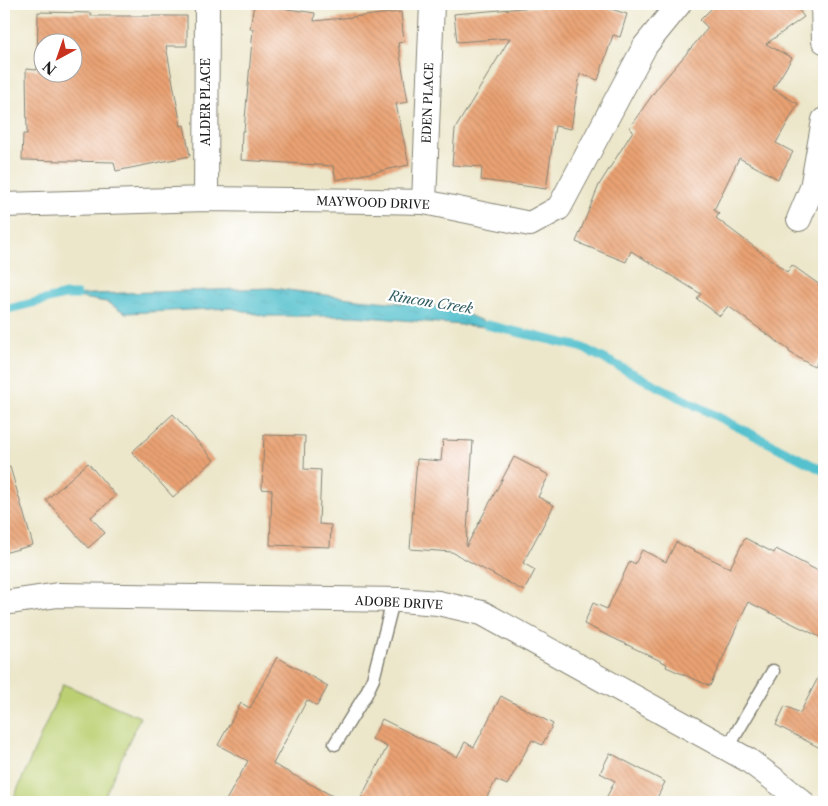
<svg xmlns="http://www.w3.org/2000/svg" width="828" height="806" font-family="'Libre Caslon Text',serif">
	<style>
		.pitch { fill: #bcd073; stroke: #6c7648 }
		.water { fill: url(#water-ripples); stroke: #386e75 }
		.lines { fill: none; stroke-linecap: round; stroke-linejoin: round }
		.stream { stroke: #54c1ce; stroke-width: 9 }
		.building { fill: url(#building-back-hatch); fill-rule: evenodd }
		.service-casing { stroke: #848274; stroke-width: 15 }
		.minor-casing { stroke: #848274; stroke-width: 26 }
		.service { stroke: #fff; stroke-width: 12 }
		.minor { stroke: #fff; stroke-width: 24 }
		.labels { text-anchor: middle; stroke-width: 4.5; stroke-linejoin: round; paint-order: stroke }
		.street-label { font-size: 12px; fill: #1c1c1c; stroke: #fff }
		.water-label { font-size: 14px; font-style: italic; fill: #325e63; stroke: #fff }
	</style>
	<defs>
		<pattern id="water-ripples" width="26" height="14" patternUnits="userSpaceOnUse" patternTransform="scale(1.25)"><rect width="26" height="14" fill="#54c1ce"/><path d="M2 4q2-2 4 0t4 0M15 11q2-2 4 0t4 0" fill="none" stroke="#49a5b0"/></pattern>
		<pattern id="building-back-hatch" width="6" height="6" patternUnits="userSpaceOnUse" patternTransform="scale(1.25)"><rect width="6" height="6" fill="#e9a172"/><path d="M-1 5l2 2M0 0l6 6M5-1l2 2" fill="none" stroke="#c78a62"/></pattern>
	</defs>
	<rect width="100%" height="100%" fill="#fff"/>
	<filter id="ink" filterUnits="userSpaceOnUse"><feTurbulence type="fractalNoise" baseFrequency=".02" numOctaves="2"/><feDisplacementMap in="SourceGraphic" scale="10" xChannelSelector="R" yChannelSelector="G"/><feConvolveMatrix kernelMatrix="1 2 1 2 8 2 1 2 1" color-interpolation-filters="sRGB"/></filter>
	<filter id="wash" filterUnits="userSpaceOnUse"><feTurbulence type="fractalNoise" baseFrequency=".0096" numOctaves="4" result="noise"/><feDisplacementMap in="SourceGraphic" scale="20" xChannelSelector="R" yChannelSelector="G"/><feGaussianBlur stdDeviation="1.12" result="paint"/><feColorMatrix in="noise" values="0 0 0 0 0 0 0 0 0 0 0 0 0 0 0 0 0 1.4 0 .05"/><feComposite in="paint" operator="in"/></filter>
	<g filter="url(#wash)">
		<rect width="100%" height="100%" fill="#ece7cb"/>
		<path class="pitch" d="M 63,684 L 140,717 L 102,802 L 12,802 Z"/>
		<path class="water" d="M 272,288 L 357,299 L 453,308 L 498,328 L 355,316 L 264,316 L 232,308 L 126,313 L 106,302 L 65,295 Z"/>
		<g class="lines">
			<g class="stream">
				<path d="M 4,310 L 65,295 L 77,295"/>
				<path d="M 487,325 L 581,347 L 824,471"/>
			</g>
		</g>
		<g id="blocks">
			<g class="building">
				<path d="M 254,4 L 315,13 L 314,21 L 401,12 L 404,42 L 398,43 L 408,102 L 396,104 L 409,165 L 336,180 L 333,166 L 241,160 L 242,131 L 244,131 L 253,29 L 250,29 Z"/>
				<path d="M 569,4 L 595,4 L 627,14 L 620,37 L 613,35 L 598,80 L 580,74 L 571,129 L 555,126 L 546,189 L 481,180 L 482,167 L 452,165 L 455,129 L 510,38 L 457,42 L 454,14 Z"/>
				<path d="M 716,4 L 794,4 L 804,17 L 766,44 L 792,58 L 773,89 L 798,104 L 776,143 L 793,152 L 778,179 L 739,158 L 714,210 L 719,214 L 716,218 L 787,272 L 792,265 L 824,288 L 824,351 L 814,367 L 789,352 L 789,350 L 728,306 L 720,316 L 697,299 L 701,294 L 631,251 L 626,262 L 576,242 L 599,185 L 633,131 L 629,128 L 658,87 L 708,28 L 700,20 Z"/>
				<path d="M 38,12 L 91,13 L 91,16 L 187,16 L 187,46 L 166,46 L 181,126 L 184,125 L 190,156 L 116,171 L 114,162 L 22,160 L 23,134 L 27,134 L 26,69 L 37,70 ZM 42,42 L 72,42 L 72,72 L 42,72 Z"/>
				<path d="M 173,414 L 214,460 L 173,497 L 132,452 Z"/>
				<path d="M 264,435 L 305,436 L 304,469 L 321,470 L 319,524 L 331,525 L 330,547 L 270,545 L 272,490 L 262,489 Z"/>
				<path d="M 443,440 L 473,441 L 466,547 L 514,457 L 549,475 L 538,497 L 554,505 L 523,563 L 535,570 L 524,591 L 452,552 L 410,549 L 417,459 L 441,461 Z"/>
				<path d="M 88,463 L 116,496 L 91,517 L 105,533 L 88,548 L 46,500 Z"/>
				<path d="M 4,467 L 10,467 L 33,545 L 4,553 Z"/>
				<path d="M 745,538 L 774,553 L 776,549 L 824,574 L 824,639 L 748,602 L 710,686 L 666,667 L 667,664 L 584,624 L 593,603 L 607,609 L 630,561 L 635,564 L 642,550 L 666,562 L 676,542 L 730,568 Z"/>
				<path d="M 277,657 L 328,686 L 317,706 L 307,700 L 273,764 L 344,802 L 225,802 L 248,761 L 218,745 L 241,703 L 250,708 Z"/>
				<path d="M 824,666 L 824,750 L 776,725 L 785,706 L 800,713 Z"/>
				<path d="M 501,696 L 553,724 L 542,745 L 532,740 L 507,785 L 496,780 L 484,802 L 359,802 L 387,747 L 372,739 L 382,719 L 457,757 L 465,742 L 474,747 Z"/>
				<path d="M 610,753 L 665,782 L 655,802 L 604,802 L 615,781 L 600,773 Z"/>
			</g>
		</g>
	</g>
	<g filter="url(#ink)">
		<use href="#blocks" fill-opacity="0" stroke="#848274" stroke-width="1"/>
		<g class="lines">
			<g class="service-casing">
				<g id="service">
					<path d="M 335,744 L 366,694 L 373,679 L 393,601"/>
					<path d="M 727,749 L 773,671"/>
				</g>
			</g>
			<g class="minor-casing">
				<g id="minor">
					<path d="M 823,4 L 824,41"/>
					<path d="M 206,199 L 207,4"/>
					<path d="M 424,202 L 432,4"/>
					<path d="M 4,205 L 206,199 L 376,201 L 424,202 L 530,224 L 559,208 L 645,46 L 679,4"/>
					<path d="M 799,219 L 812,188 L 824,120"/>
					<path d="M 4,603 L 58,595 L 400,600 L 438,603 L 482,613 L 748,760 L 779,783 L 802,802"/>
				</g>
			</g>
			<use href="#service" class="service"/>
			<use href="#minor" class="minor"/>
		</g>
	</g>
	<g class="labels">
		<g class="street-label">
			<text transform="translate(206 102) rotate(-90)" y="4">ALDER PLACE</text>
			<text transform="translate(428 103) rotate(-88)" y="4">EDEN PLACE</text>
			<text transform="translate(373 203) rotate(2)" y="4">MAYWOOD DRIVE</text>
			<text transform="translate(399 603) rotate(3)" y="4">ADOBE DRIVE</text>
		</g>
		<g class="water-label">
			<text transform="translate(431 302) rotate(9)" y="5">Rincon Creek</text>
		</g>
	</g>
	<rect width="828" height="806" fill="none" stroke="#fff" stroke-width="20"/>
	<g transform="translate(58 58) rotate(220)"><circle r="24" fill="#ffffff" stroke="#a4a4a4"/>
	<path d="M0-4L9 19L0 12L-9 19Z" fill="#c8321e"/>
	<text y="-8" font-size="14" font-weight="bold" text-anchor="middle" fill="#1c1c1c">N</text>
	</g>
</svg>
